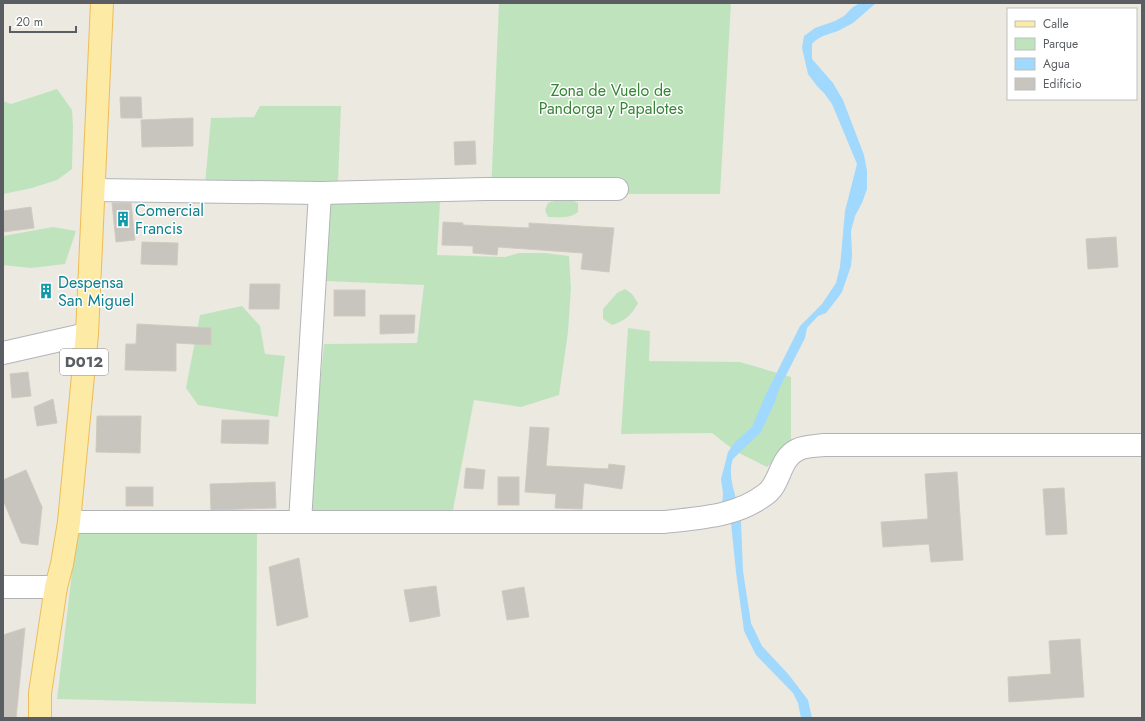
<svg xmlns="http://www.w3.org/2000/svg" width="1145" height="721" font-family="Jost,sans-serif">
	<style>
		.green { fill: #bfe4bd }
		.water { fill: #a0d9fd }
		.building { fill: #c8c4be; stroke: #d1cabf }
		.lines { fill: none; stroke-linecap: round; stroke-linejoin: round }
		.minor-casing { stroke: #b2b4b8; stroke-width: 24 }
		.major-casing { stroke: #eebc58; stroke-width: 24 }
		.minor { stroke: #fff; stroke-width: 22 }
		.major { stroke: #fdeaa5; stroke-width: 22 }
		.labels { text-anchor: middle; stroke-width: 3; stroke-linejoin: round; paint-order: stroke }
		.shield { fill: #fff; stroke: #8c8e91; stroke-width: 1 }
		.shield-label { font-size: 15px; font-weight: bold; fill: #5a5e62 }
		.park-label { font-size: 16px; fill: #378436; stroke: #fff }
		.culture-label { font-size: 16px; fill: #0d838f; stroke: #fff; text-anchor: start }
	</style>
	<rect width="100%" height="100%" fill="#ece9e1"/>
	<g class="green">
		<path d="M 499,3 L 731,3 L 720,194 L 491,194 Z"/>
		<path d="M 57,89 L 72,110 L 73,126 L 72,169 L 57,180 L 32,188 L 3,194 L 3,101 L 11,104 Z"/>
		<path d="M 260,106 L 341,106 L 338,181 L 205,184 L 211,118 L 254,117 Z"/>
		<path d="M 329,197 L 440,202 L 437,255 L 505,257 L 519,253 L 545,253 L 569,256 L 571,288 L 568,332 L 559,395 L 521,407 L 474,400 L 452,515 L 307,515 L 324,344 L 417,343 L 424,285 L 325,281 Z"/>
		<path d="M 569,199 L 578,203 L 578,212 C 570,219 559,217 548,217 L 545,210 L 548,203 C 554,200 562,201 569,199 Z"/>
		<path d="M 53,227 L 76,231 L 65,264 L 31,268 L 3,265 L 3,236 Z"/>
		<path d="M 625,289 L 632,294 L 638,303 C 631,316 626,320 612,325 L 603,319 L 603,309 L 617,293 Z"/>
		<path d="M 242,306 L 260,326 L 265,354 L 285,356 L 278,417 L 198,405 L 186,388 L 200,315 Z"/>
		<path d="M 628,328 L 650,331 L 649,361 L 740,362 L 791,377 L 791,446 L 767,467 L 735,451 L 712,433 L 621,434 Z"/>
		<path d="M 257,529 L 256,704 L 57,699 L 77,530 Z"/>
	</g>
	<g class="water">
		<path d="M 860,3 L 876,3 L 853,23 L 838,31 L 823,36 L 816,40 L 812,44 L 812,59 L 833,83 L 843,100 L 864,155 L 867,171 L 867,189 L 862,203 L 855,216 L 851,231 L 852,255 L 851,266 L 842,292 L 837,299 L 826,313 L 818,316 L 807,328 L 805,338 L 779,389 L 775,402 L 761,432 L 733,459 C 728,472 733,488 737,502 L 722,507 L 723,493 L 721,479 L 728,452 L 735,442 L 752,427 L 765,396 L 800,326 L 822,304 L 836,283 L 840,267 L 845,211 L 857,164 L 832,104 L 824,93 L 817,86 L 808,74 L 802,48 L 804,36 L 815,28 L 835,21 L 844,16 L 853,7 Z"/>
		<path d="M 741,521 L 743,571 L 751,623 L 762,646 L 789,675 L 808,700 L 812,718 L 801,718 L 798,703 L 793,693 L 756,655 L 744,631 L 736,572 L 731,523 Z"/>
	</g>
	<g class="building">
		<path d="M 120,97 L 141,97 L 142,118 L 121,118 Z"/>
		<path d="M 193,118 L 193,146 L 142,147 L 141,120 Z"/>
		<path d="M 475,141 L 476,164 L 455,165 L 454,142 Z"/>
		<path d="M 112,203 L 131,203 L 135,240 L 116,242 Z"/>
		<path d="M 31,207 L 34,228 L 3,232 L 3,211 Z"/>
		<path d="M 443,222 L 463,223 L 463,225 L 529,228 L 529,223 L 614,228 L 609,272 L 581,269 L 583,253 L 498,247 L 497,255 L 473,253 L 473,246 L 442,245 Z"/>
		<path d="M 1116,237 L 1118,267 L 1088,269 L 1086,239 Z"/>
		<path d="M 142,242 L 178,243 L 177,265 L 141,264 Z"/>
		<path d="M 250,284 L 280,284 L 279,309 L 249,309 Z"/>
		<rect x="334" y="290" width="31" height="26"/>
		<path d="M 380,315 L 415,315 L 414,333 L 380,334 Z"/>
		<path d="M 137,324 L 211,328 L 211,345 L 176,343 L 176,371 L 125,370 L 126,344 L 136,344 Z"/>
		<path d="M 28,372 L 31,396 L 12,398 L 10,374 Z"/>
		<path d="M 53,399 L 57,423 L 37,426 L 34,407 Z"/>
		<path d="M 97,416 L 141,416 L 140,453 L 96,452 Z"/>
		<path d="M 222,420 L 269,420 L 268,444 L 221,443 Z"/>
		<path d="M 530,427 L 549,428 L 546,466 L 608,469 L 609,464 L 625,466 L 622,489 L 584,483 L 582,509 L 555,508 L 556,494 L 525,492 Z"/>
		<path d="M 466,468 L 485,470 L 483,489 L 464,488 Z"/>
		<path d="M 26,470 L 42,507 L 38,545 L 21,543 L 3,500 L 3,480 Z"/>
		<path d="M 957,472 L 963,560 L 931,562 L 929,544 L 883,547 L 881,522 L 928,519 L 925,474 Z"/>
		<rect x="498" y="477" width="21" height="28"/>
		<path d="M 275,482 L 276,508 L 211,510 L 210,484 Z"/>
		<rect x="126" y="487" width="27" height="19"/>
		<path d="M 1064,488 L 1067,534 L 1046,535 L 1043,489 Z"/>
		<path d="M 299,558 L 308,617 L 277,626 L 269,567 Z"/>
		<path d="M 436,586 L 440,616 L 410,622 L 404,590 Z"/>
		<path d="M 524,587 L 529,617 L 507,620 L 502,591 Z"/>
		<path d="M 25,628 L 16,718 L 3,718 L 3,635 Z"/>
		<path d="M 1080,639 L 1084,697 L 1009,702 L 1008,677 L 1051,674 L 1049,641 Z"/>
	</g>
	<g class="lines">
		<g class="minor-casing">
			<g id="minor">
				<path d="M 94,190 L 320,193 L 486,189 L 617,189"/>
				<path d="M 3,353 L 87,334"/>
				<path d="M 69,522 L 664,522 C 699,518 736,517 766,494 C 781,483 779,459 797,450 C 804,446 816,446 824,445 L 1142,445"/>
				<path d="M 300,522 L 320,193"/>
				<path d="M 3,587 L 56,587"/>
			</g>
		</g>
		<g class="major-casing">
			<path id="major" d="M 40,718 L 40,693 L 56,587 L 62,564 L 69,522 L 87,334 L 102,3"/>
		</g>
		<use href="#minor" class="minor"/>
		<use href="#major" class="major"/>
	</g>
	<defs>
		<g id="building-bare" transform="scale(1.2)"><path d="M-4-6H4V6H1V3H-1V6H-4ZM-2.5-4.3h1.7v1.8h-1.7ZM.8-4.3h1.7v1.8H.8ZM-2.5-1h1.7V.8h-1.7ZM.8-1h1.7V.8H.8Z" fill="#0f9aa8" stroke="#fff" stroke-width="2.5" paint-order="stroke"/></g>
	</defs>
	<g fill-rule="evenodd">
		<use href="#building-bare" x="123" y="219"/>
		<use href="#building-bare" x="46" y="291"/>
	</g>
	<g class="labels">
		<rect class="shield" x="60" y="349" width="48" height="26" rx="3"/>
		<g class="shield-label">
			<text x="84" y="367">D012</text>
		</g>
		<g class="park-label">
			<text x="611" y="96">Zona de Vuelo de<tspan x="611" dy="18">Pandorga y Papalotes</tspan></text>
		</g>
		<g class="culture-label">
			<text x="135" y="216">Comercial<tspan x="135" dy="18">Francis</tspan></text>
			<text x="58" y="288">Despensa<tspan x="58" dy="18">San Miguel</tspan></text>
		</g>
	</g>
	<rect width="1145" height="721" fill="none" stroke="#5a5e62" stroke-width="8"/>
	<rect x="1007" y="8" width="130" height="92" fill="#ffffff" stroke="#bdbfc0"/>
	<rect x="1015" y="21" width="20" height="6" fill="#fdeaa5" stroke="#bdbfc0"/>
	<text x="1043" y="28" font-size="12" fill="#5a5e62">Calle</text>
	<rect x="1015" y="38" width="20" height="12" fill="#bfe4bd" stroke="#bdbfc0"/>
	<text x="1043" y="48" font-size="12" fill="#5a5e62">Parque</text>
	<rect x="1015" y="58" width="20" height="12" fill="#a0d9fd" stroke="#bdbfc0"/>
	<text x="1043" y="68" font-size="12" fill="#5a5e62">Agua</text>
	<rect x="1015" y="78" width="20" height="12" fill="#c8c4be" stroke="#bdbfc0"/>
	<text x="1043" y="88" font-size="12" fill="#5a5e62">Edificio</text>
	<path d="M10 26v6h66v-6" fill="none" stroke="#5a5e62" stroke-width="2"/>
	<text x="16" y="26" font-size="12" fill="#5a5e62" stroke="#ffffff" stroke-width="3" paint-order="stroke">20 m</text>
</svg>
